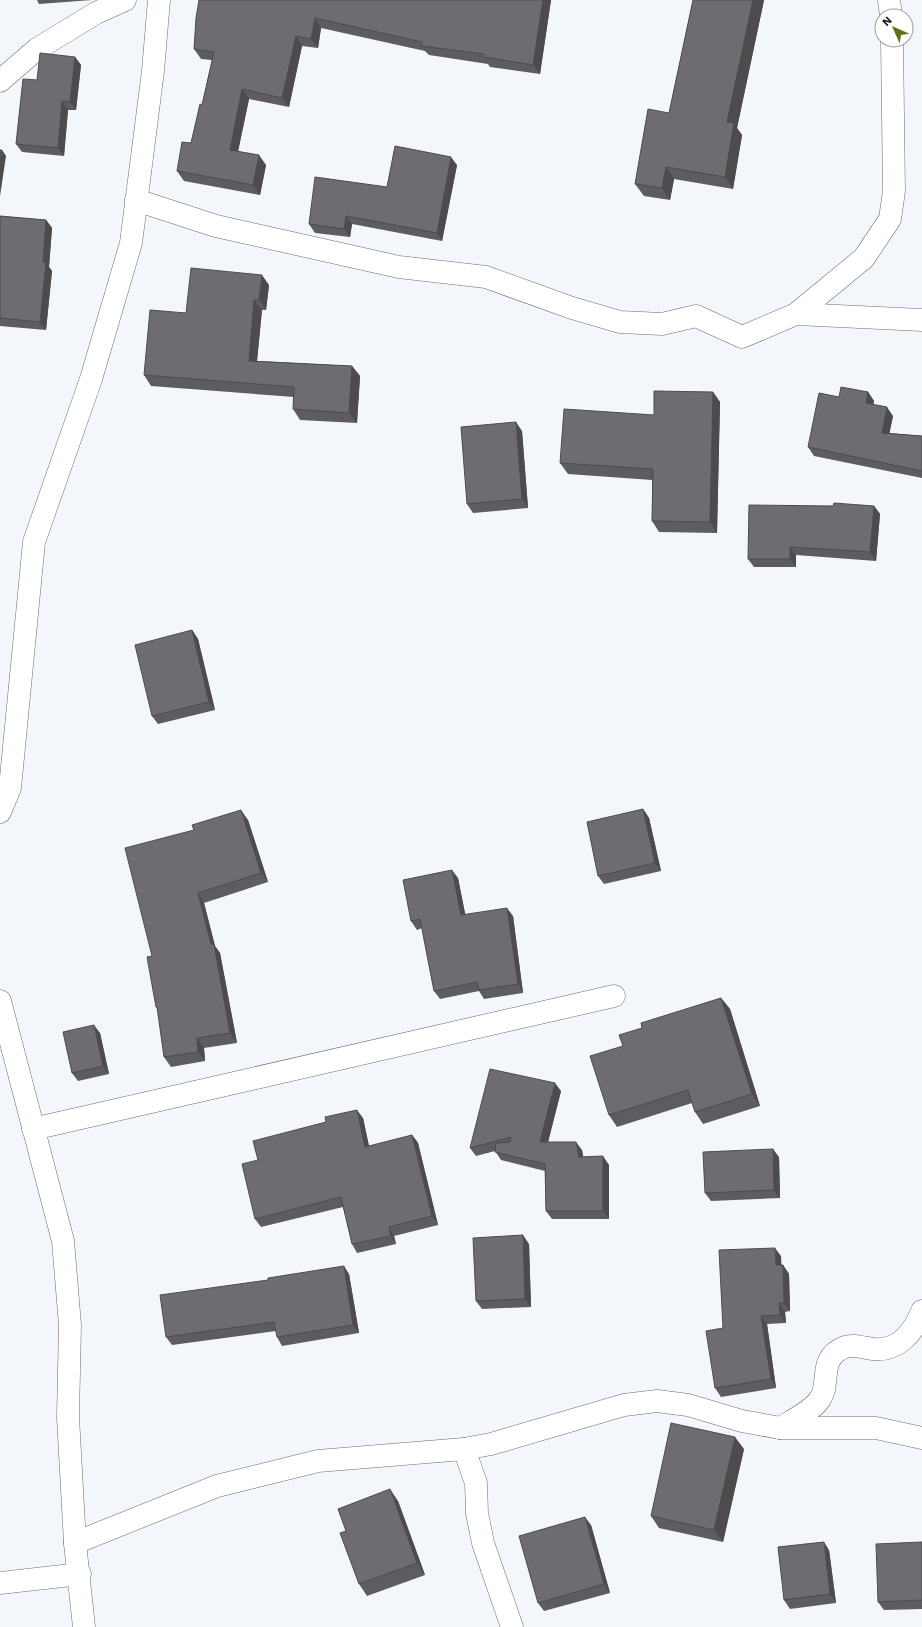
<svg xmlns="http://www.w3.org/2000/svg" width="922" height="1627" font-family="'Work Sans',sans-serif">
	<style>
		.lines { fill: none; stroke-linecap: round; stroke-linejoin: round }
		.street-casing { stroke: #6a6d71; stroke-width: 23 }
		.street { stroke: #fff; stroke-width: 22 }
		.wall { fill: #5d5d61 }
		.shaded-wall { fill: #4c4c4f }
		.building { fill: #6c6c71; stroke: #4c4c4f }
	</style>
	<rect width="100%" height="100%" fill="#f3f6fb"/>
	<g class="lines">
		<g class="street-casing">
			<g id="street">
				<path d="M 889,0 L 891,16"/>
				<path d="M 0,81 L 37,49 L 96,13 L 125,0"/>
				<path d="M 136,200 L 216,226 L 399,267 L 486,277 L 572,308 L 620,322 L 662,324 L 696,316 L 742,337 L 796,314 L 922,320"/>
				<path d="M 796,314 L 864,258 L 890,219 L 894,191 L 892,40"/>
				<path d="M 0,812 L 10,788 L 34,542 L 91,379 L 131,243 L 153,71 L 159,0"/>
				<path d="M 0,1001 L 63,1241 L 70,1325 L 68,1417 L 75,1543 L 84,1627"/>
				<path d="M 33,1129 L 614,996"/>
				<path d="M 780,1428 C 793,1420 812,1411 820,1399 C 831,1384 817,1358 845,1347 C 853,1344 864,1348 873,1349 C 898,1352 914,1332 922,1311"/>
				<path d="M 464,1449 L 476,1483 L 477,1513 L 483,1543 L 512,1627"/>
				<path d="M 75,1543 L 217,1486 L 318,1461 L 464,1449 L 491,1444 L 624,1405 L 657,1401 L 688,1405 L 742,1421 L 780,1428 L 876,1428 L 922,1438"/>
				<path d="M 0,1583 L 80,1574"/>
			</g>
		</g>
		<use href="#street" class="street"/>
	</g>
	<g class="wall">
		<path d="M 37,0 L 92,0 L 39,4 Z"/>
		<path d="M 199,0 L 551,0 L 540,74 L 490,67 L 488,64 L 429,55 L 425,51 L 321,28 L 318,48 L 302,46 L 289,107 L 249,99 L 238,152 L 266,165 L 260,195 L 184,181 L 177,171 L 191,143 L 202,105 L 212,60 L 201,59 L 194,49 Z"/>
		<path d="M 693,0 L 764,0 L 737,128 L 742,135 L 733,189 L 674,179 L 670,200 L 644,196 L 635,184 L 669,113 Z"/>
		<path d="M 75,57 L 81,65 L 76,110 L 68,110 L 64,156 L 22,152 L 16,144 L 37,80 Z"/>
		<path d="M 457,165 L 442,241 L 352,224 L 350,237 L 315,233 L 309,224 L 387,187 Z"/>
		<path d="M 0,216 L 46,220 L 52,228 L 49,267 L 52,271 L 46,330 L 0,326 Z"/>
		<path d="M 269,285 L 266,310 L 262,310 L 257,361 L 352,366 L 360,376 L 357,423 L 300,420 L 293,409 L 294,397 L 151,386 L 144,375 Z"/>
		<path d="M 713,392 L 720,402 L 717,533 L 659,532 L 652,521 L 652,480 L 568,474 L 560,463 L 654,415 Z"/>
		<path d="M 868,392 L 874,401 L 873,404 L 893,416 L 889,433 L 922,436 L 922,478 L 814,456 L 808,447 L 839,397 Z"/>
		<path d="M 522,431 L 528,508 L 473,513 L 467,504 Z"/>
		<path d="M 833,506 L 874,506 L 880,514 L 876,561 L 796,555 L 796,567 L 754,567 L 748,559 Z"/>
		<path d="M 192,630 L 198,639 L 215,710 L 158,724 L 152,716 Z"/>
		<path d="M 643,809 L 649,818 L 661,871 L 604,884 L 598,876 Z"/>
		<path d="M 248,820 L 268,882 L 204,903 L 215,946 L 220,953 L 237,1043 L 204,1048 L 205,1061 L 171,1067 L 164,1057 L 158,1009 L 156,1007 L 152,956 Z"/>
		<path d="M 458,878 L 465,914 L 513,916 L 523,993 L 484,999 L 479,991 L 440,999 L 434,991 L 422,928 L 417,930 L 411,921 Z"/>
		<path d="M 721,998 L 730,1009 L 760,1106 L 703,1124 L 695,1112 L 692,1103 L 617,1127 L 609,1115 L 642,1028 Z"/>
		<path d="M 100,1033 L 109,1074 L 78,1081 L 72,1073 Z"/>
		<path d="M 561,1091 L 548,1142 L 582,1150 L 583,1157 L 609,1165 L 609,1219 L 552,1219 L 546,1211 L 545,1171 L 501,1160 L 495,1151 L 476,1156 L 470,1148 Z"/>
		<path d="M 363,1118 L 369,1146 L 412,1135 L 418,1143 L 438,1225 L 394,1236 L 396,1244 L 357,1253 L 352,1244 L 343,1207 L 261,1227 L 255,1219 L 258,1160 Z"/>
		<path d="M 779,1157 L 780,1198 L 711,1201 L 705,1193 Z"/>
		<path d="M 529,1244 L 531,1307 L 482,1309 L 476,1301 Z"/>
		<path d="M 781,1256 L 781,1265 L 783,1265 L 789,1274 L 790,1311 L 785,1312 L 786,1323 L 767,1324 L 776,1388 L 721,1397 L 715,1388 L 723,1328 Z"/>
		<path d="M 349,1274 L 359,1333 L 282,1346 L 277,1337 L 276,1331 L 172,1345 L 166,1337 Z"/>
		<path d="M 744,1449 L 723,1542 L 659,1528 L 651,1516 Z"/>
		<path d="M 398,1501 L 425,1575 L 367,1596 L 359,1584 L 346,1531 Z"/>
		<path d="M 591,1525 L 610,1593 L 544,1611 L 538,1603 Z"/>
		<path d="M 922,1542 L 922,1609 L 884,1610 L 878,1602 Z"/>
		<path d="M 829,1550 L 836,1603 L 790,1609 L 784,1600 Z"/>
	</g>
	<g class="shaded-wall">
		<path d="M 543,0 L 551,0 L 540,74 L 533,65 Z"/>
		<path d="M 753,0 L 764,0 L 737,128 L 742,135 L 733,189 L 725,177 L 727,122 Z"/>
		<path d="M 315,18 L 321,28 L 318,48 L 311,39 Z"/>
		<path d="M 296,36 L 302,46 L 289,107 L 282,98 Z"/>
		<path d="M 75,57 L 81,65 L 76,110 L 70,102 Z"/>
		<path d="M 242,89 L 249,99 L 236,160 L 230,150 Z"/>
		<path d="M 62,101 L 68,110 L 64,156 L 58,148 Z"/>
		<path d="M 2,150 L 6,156 L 0,196 L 0,162 Z"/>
		<path d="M 259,155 L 266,165 L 260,195 L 253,185 Z"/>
		<path d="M 451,157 L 457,165 L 442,241 L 437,233 Z"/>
		<path d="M 666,167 L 674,179 L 670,200 L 662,188 Z"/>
		<path d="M 346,216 L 352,224 L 350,237 L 344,229 Z"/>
		<path d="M 46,220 L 52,228 L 49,267 L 52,271 L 46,330 L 40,322 L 43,262 Z"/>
		<path d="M 262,275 L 269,285 L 266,310 L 259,300 Z"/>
		<path d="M 254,300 L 262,310 L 256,371 L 249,361 Z"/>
		<path d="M 352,366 L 360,376 L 357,423 L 349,413 Z"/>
		<path d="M 713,392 L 720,402 L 717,533 L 710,522 Z"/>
		<path d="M 868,392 L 874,401 L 872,411 L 866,403 Z"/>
		<path d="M 887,407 L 893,416 L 888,441 L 882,433 Z"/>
		<path d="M 516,422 L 522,431 L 528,508 L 522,499 Z"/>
		<path d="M 874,506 L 880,514 L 876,561 L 870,552 Z"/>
		<path d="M 790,547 L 796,555 L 796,567 L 790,559 Z"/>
		<path d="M 192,630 L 198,639 L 215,710 L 209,702 Z"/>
		<path d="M 643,809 L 649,818 L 661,871 L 655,863 Z"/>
		<path d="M 241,810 L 248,820 L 268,882 L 261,873 Z"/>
		<path d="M 452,870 L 458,878 L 467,923 L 461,915 Z"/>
		<path d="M 198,893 L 204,903 L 215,946 L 220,953 L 237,1043 L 230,1033 L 211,944 Z"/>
		<path d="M 507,908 L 513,916 L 523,993 L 518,984 Z"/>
		<path d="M 721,998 L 730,1009 L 760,1106 L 752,1094 Z"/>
		<path d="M 94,1025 L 100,1033 L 109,1074 L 103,1066 Z"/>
		<path d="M 197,1038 L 204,1048 L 205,1061 L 198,1052 Z"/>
		<path d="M 555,1083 L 561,1091 L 546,1150 L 540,1142 Z"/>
		<path d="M 357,1110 L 363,1118 L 371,1156 L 365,1147 Z"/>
		<path d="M 412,1135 L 418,1143 L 438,1225 L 432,1216 Z"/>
		<path d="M 576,1142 L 582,1150 L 585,1166 L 579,1157 Z"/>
		<path d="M 773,1149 L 779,1157 L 780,1198 L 774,1190 Z"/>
		<path d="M 603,1156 L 609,1165 L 609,1219 L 603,1211 Z"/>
		<path d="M 389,1227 L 394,1236 L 396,1244 L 391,1236 Z"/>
		<path d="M 523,1235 L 529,1244 L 531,1307 L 525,1299 Z"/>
		<path d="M 775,1248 L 781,1256 L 782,1274 L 776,1265 Z"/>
		<path d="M 783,1265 L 789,1274 L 790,1311 L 784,1303 Z"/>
		<path d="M 344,1266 L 349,1274 L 359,1333 L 353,1325 Z"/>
		<path d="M 779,1303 L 785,1312 L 786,1323 L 780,1315 Z"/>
		<path d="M 761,1316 L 767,1324 L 776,1388 L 771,1379 Z"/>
		<path d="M 735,1437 L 744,1449 L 723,1542 L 714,1530 Z"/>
		<path d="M 390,1489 L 398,1501 L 425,1575 L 417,1563 Z"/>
		<path d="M 585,1517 L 591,1525 L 610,1593 L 604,1584 Z"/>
		<path d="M 824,1542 L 829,1550 L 836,1603 L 830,1594 Z"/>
	</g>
	<g class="building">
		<path d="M 199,0 L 543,0 L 533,65 L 484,57 L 484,54 L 422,46 L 422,42 L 315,18 L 311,39 L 296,36 L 282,98 L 242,89 L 230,150 L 259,155 L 253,185 L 177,171 L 182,142 L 191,143 L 200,104 L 202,105 L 214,52 L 194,49 L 196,18 Z"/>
		<path d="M 693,0 L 753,0 L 727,122 L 734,123 L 725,177 L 666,167 L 662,188 L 635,184 L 648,109 L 669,113 Z"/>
		<path d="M 40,53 L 75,57 L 70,102 L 62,101 L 58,148 L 16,144 L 23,79 L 37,80 Z"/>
		<path d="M 395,146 L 451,157 L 437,233 L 346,216 L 344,229 L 309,224 L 315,177 L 387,187 Z"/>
		<path d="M 0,150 L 2,150 L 0,162 Z"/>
		<path d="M 0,216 L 46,220 L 43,262 L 46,263 L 40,322 L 0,318 Z"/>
		<path d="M 191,268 L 262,275 L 259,300 L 254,300 L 249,361 L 352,366 L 349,413 L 293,409 L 294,387 L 144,375 L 150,310 L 186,313 Z"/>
		<path d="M 841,387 L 868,392 L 866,403 L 887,407 L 882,433 L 922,436 L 922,471 L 808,447 L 819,393 L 839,397 Z"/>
		<path d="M 654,391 L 713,392 L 710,522 L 652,521 L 653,469 L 560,463 L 564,409 L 654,415 Z"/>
		<path d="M 516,422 L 522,499 L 467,504 L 461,427 Z"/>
		<path d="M 834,503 L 874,506 L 870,552 L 790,547 L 790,559 L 748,559 L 749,505 L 833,506 Z"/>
		<path d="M 192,630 L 209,702 L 152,716 L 135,645 Z"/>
		<path d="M 643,809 L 655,863 L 598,876 L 587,822 Z"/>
		<path d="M 241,810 L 261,873 L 198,893 L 211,944 L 214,944 L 230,1033 L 197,1038 L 198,1052 L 164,1057 L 157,1007 L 156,1007 L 147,957 L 152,956 L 125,848 L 194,830 L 192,825 Z"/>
		<path d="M 452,870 L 461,915 L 507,908 L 518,984 L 479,990 L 477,982 L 434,991 L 420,919 L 411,921 L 403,880 Z"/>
		<path d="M 721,998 L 752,1094 L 695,1112 L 688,1090 L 609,1115 L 590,1056 L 623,1046 L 619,1035 L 642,1028 L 641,1023 Z"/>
		<path d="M 94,1025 L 103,1066 L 72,1073 L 63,1032 Z"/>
		<path d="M 490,1069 L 555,1083 L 540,1142 L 576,1142 L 579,1157 L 603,1156 L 603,1211 L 546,1211 L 545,1164 L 495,1152 L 496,1143 L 510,1142 L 511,1137 L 470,1148 Z"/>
		<path d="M 357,1110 L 365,1147 L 412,1135 L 432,1216 L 389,1227 L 391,1236 L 352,1244 L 341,1197 L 255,1219 L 242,1164 L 258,1160 L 253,1141 L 326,1122 L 325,1117 Z"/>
		<path d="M 773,1149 L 774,1190 L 705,1193 L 703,1152 Z"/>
		<path d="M 523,1235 L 525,1299 L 476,1301 L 473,1238 Z"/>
		<path d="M 775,1248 L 776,1265 L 783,1265 L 784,1303 L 779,1303 L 780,1315 L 761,1316 L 771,1379 L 715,1388 L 706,1331 L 723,1328 L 719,1250 Z"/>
		<path d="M 344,1266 L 353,1325 L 277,1337 L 274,1322 L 166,1337 L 160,1295 L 268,1280 L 268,1278 Z"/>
		<path d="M 671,1423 L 735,1437 L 714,1530 L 651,1516 Z"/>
		<path d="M 390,1489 L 417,1563 L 359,1584 L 340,1533 L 346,1531 L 338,1509 Z"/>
		<path d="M 585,1517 L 604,1584 L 538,1603 L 519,1536 Z"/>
		<path d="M 824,1542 L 830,1594 L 784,1600 L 778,1547 Z"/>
		<path d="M 922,1542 L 922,1600 L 878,1602 L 876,1544 Z"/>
	</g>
	<g transform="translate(894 28) rotate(315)"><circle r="19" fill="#ffffff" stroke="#9fa0a1"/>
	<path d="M0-3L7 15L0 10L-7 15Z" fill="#64701a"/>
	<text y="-6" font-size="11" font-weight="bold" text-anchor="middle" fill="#101113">N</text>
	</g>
</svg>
